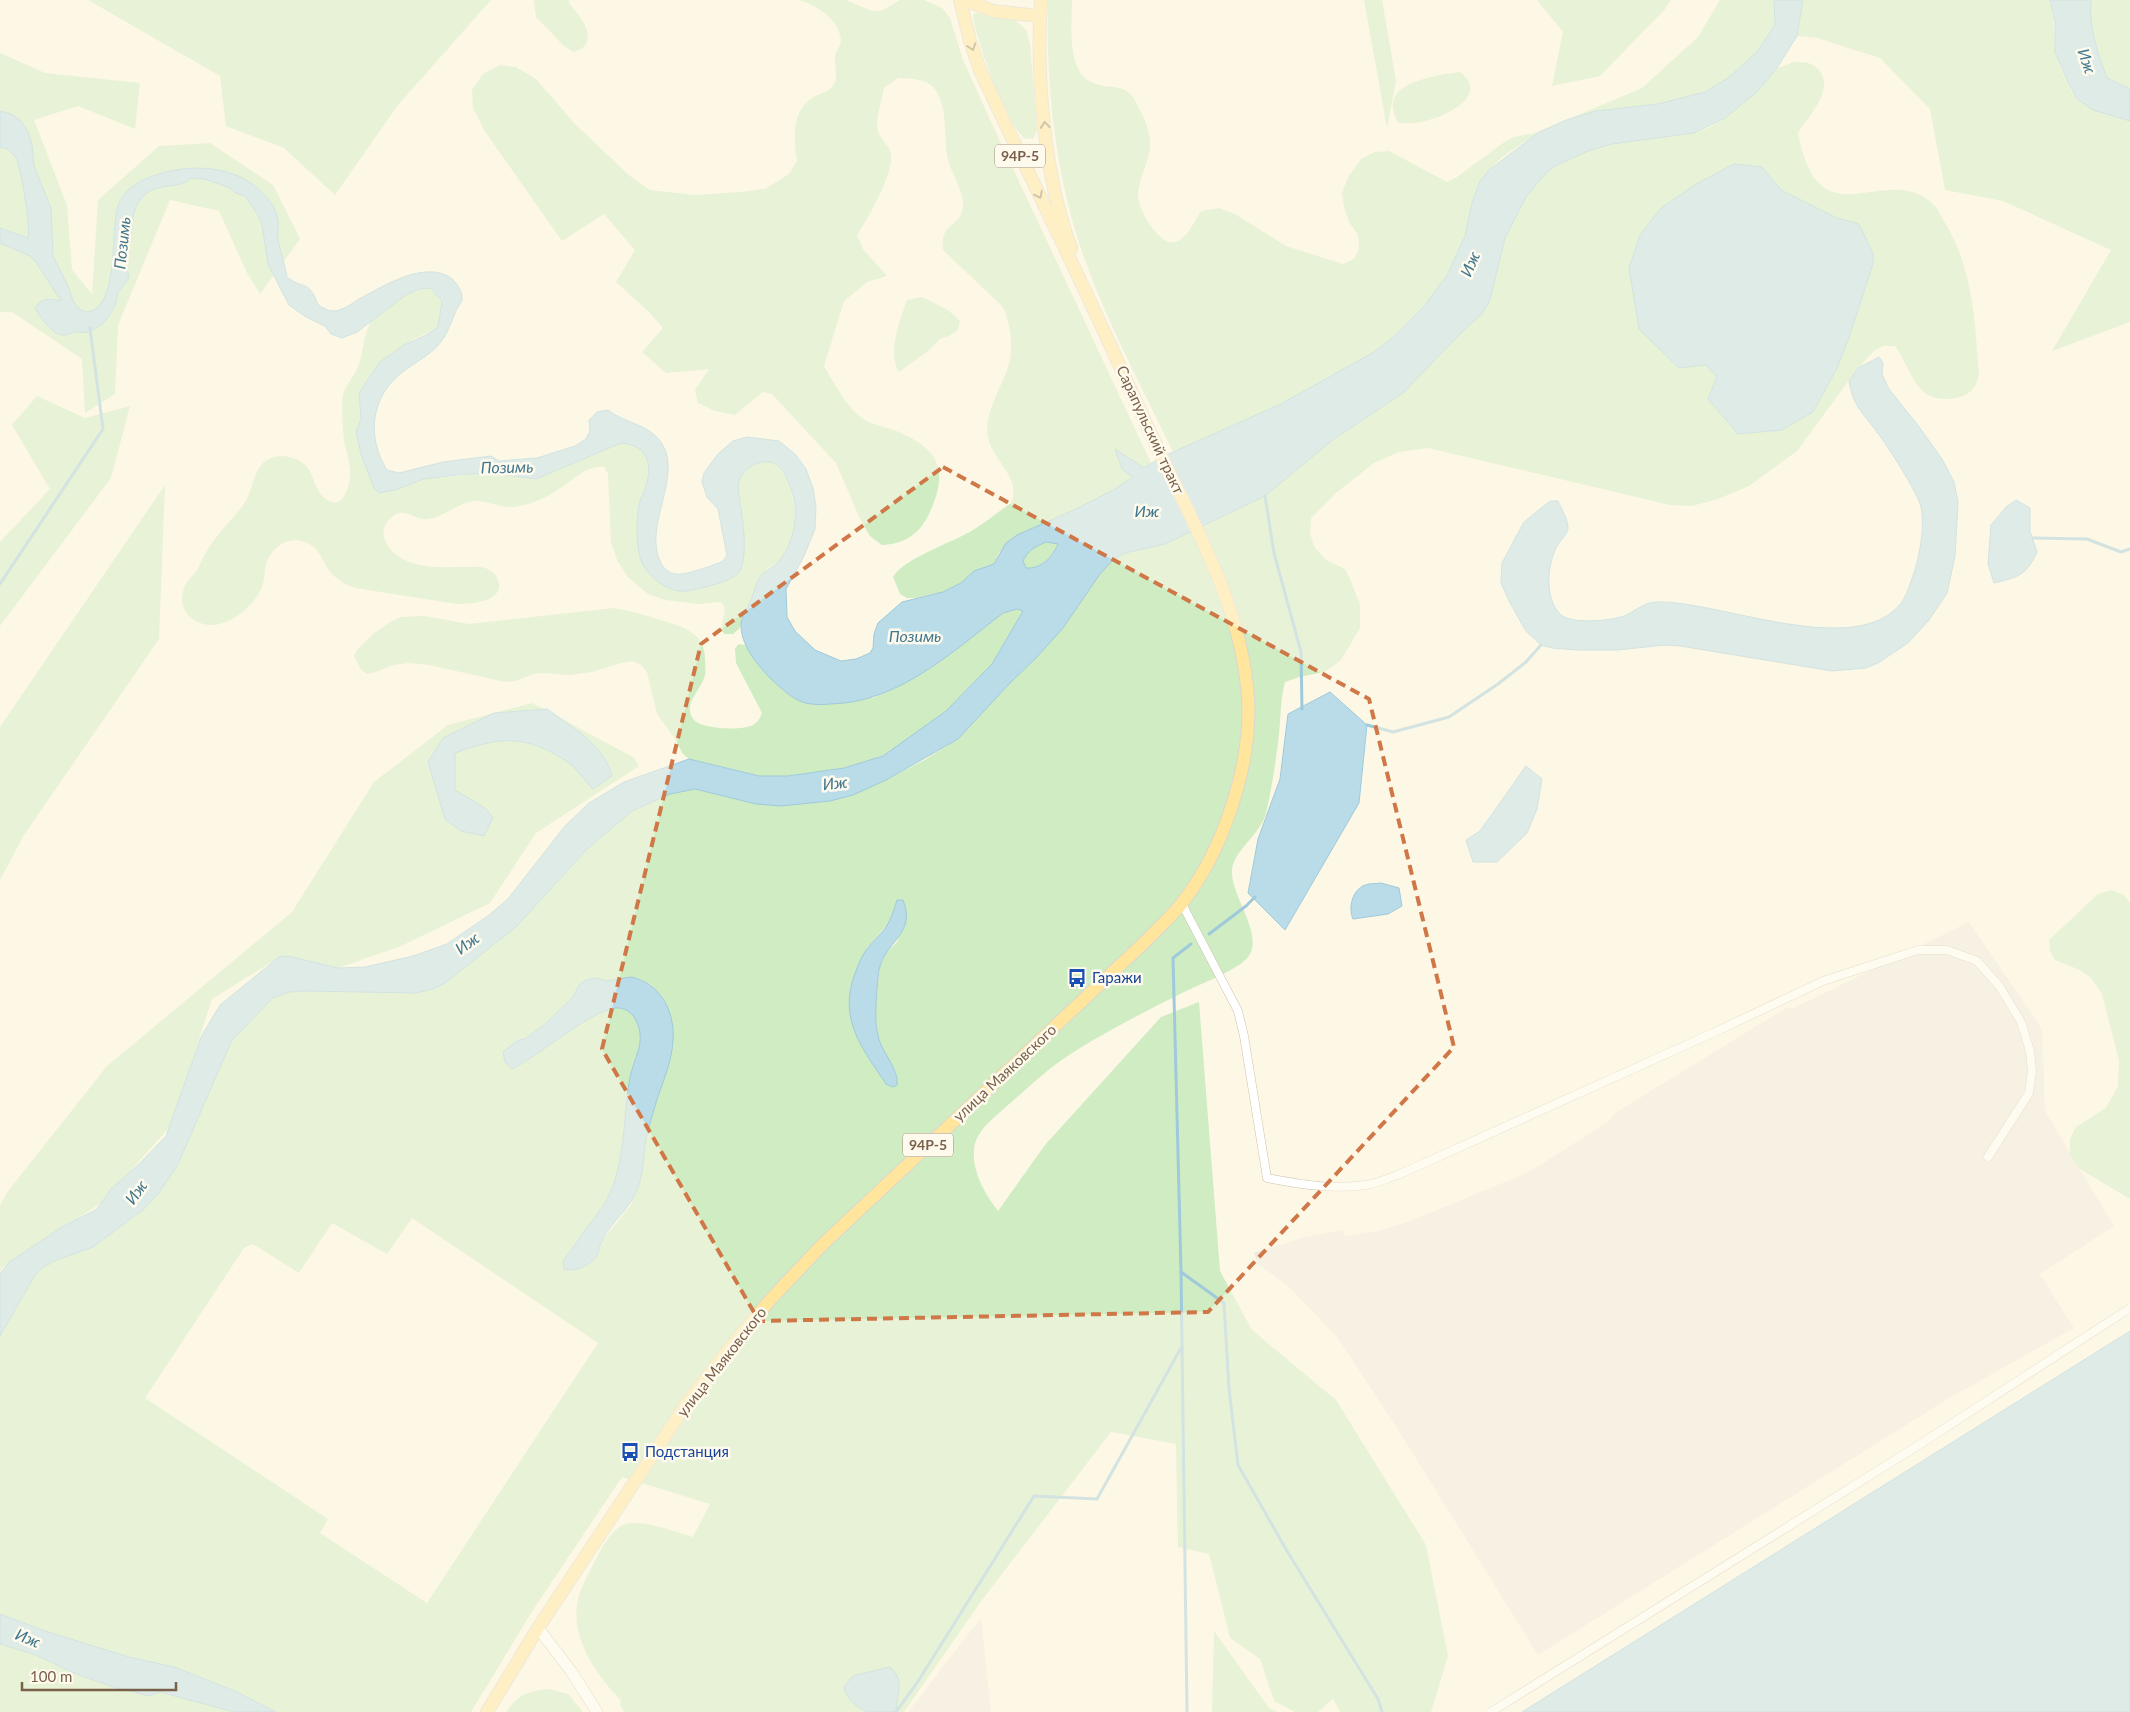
<svg xmlns="http://www.w3.org/2000/svg" width="2130" height="1712" font-family="Lato,sans-serif">
	<style>
		.industrial { fill: #eee8e0 }
		.green { fill: #cfecc3; fill-rule: evenodd }
		.water { fill: #b9dce8; stroke: #9fcadb; fill-rule: evenodd }
		.lines { fill: none; stroke-linecap: round; stroke-linejoin: round }
		.stream { stroke: #9fcadb; stroke-width: 3 }
		.street-casing { stroke: #d0c0ab; stroke-width: 9 }
		.secondary-casing { stroke: #d3c1a8; stroke-width: 12 }
		.primary-casing { stroke: #dcd6d0; stroke-width: 14 }
		.street { stroke: #fff; stroke-width: 8 }
		.secondary { stroke: #fff; stroke-width: 11 }
		.primary { stroke: #ffe69c; stroke-width: 12 }
		.oneway { stroke: #a18862 }
		.marked { fill: none; stroke: #d07747; stroke-width: 4; stroke-dasharray: 10 6; stroke-linejoin: round }
		.labels { text-anchor: middle; stroke-width: 5; stroke-linejoin: round; paint-order: stroke }
		.shield { fill: #fffaee; stroke: #a18e7a; stroke-width: 1 }
		.shield-label { font-size: 14px; font-weight: bold; fill: #796049 }
		.street-label { font-size: 15px; fill: #796049; stroke: #fffaee }
		.transit-label { font-size: 15px; fill: #164399; stroke: #fffaee; text-anchor: start }
		.water-label { font-size: 16px; font-style: italic; fill: #41778d; stroke: #fffaee }
	</style>
	<rect width="100%" height="100%" fill="#fdf7e6"/>
	<g class="industrial">
		<path d="M 1969,922 L 2042,1029 L 2045,1111 L 2114,1226 L 2040,1274 L 2074,1328 L 1951,1397 L 1538,1655 L 1397,1428 L 1337,1337 L 1288,1286 L 1258,1264 L 1254,1253 L 1305,1237 L 1343,1230 L 1345,1236 L 1377,1231 L 1408,1222 L 1522,1175 L 1540,1165 L 1609,1121 L 1615,1113 L 1786,1008 L 1794,1008 Z"/>
		<path d="M 981,1618 L 991,1712 L 908,1712 Z"/>
	</g>
	<g class="green">
		<path d="M 88,0 L 491,0 L 398,105 L 335,195 L 284,148 L 226,126 L 220,76 Z"/>
		<path d="M 534,0 L 569,0 L 569,3 C 581,17 603,44 573,52 L 564,46 L 536,17 Z"/>
		<path d="M 799,0 L 846,0 L 872,11 L 883,10 L 900,0 L 924,0 L 942,8 L 950,18 L 963,60 L 987,113 L 1151,463 L 1144,468 L 1122,469 L 1133,477 L 1115,489 L 1076,509 L 1017,535 L 999,553 L 994,564 L 974,571 L 961,583 L 943,592 L 915,598 L 907,598 L 900,594 L 893,577 C 904,558 952,543 973,530 C 986,522 998,512 1011,503 C 1022,480 995,462 989,441 C 981,414 1004,386 1010,360 C 1013,343 1010,323 1003,307 L 943,250 C 939,223 961,227 963,207 C 965,194 953,176 949,163 C 942,140 950,108 934,88 C 925,78 911,79 898,78 L 884,88 C 882,101 874,121 879,134 C 882,140 890,147 891,154 C 894,173 868,219 857,235 L 863,249 L 887,276 L 867,282 L 844,301 L 824,366 C 834,383 848,410 865,420 C 873,425 885,427 894,430 C 939,448 950,469 929,514 C 919,535 904,544 882,545 L 870,536 L 860,519 L 836,463 L 772,394 L 763,392 L 735,415 L 715,411 L 698,403 L 695,390 L 709,369 L 666,373 L 642,352 L 663,328 L 650,313 L 616,282 L 635,250 L 604,214 L 562,241 L 484,130 L 473,108 L 472,90 L 483,74 L 500,65 L 516,67 L 536,79 L 575,124 L 630,176 L 650,190 L 695,195 L 740,192 L 765,189 L 789,174 L 797,161 C 794,139 791,112 812,98 C 819,93 829,93 834,84 C 838,77 835,66 835,58 C 835,51 841,46 841,40 C 839,20 817,5 799,0 Z"/>
		<path d="M 1048,0 L 1072,0 C 1072,22 1066,70 1091,82 C 1112,92 1126,79 1138,106 C 1144,118 1151,132 1150,146 C 1149,162 1139,178 1138,194 C 1137,208 1158,245 1174,242 C 1186,241 1195,220 1201,211 L 1219,208 L 1235,214 L 1286,246 L 1343,264 L 1354,259 L 1359,249 L 1358,235 L 1349,222 L 1344,207 L 1342,192 L 1349,176 L 1361,159 L 1375,152 L 1389,151 L 1447,182 L 1457,177 L 1503,143 L 1514,137 L 1539,132 C 1522,144 1504,154 1490,169 C 1474,185 1471,215 1465,235 C 1457,260 1442,284 1426,304 C 1371,373 1252,417 1173,452 C 1135,372 1089,291 1068,204 C 1052,138 1046,68 1048,0 Z"/>
		<path d="M 1364,0 L 1382,0 L 1396,81 L 1387,128 Z"/>
		<path d="M 1537,0 L 1671,0 L 1665,9 L 1600,76 L 1552,86 L 1563,32 Z"/>
		<path d="M 1720,0 L 1774,0 L 1775,25 L 1756,53 L 1728,78 L 1705,93 L 1658,104 L 1569,119 L 1642,88 L 1698,37 Z"/>
		<path d="M 1803,0 L 2050,0 C 2054,19 2054,31 2055,50 C 2056,60 2069,91 2077,99 C 2086,108 2118,118 2130,121 L 2130,322 L 2052,351 L 2111,250 L 2003,201 L 1945,190 L 1930,109 L 1880,58 L 1817,38 L 1797,36 Z"/>
		<path d="M 2091,0 L 2130,0 L 2130,89 L 2107,78 C 2097,52 2089,28 2091,0 Z"/>
		<path d="M 976,13 L 1013,18 L 1026,30 L 1030,44 L 1037,131 L 1033,139 L 1024,138 C 1000,113 984,57 974,24 L 973,15 Z"/>
		<path d="M 0,53 L 45,73 L 140,83 L 135,129 L 78,106 L 34,120 L 67,205 L 72,270 L 92,294 L 98,200 L 159,146 L 210,143 L 273,185 L 300,239 L 260,294 L 247,273 L 219,211 L 170,200 L 118,325 L 115,394 L 85,413 L 82,359 L 12,312 L 0,312 Z"/>
		<path d="M 1794,62 C 1806,62 1814,62 1821,73 C 1833,93 1807,117 1798,133 C 1819,245 1883,160 1932,203 C 1937,207 1940,215 1944,221 C 1973,268 1975,322 1979,375 C 1976,388 1970,395 1956,398 C 1914,405 1914,372 1895,346 L 1883,346 L 1874,351 L 1858,368 L 1797,451 L 1749,486 L 1718,499 L 1692,506 L 1670,505 L 1428,448 L 1399,452 L 1374,463 L 1336,493 L 1311,518 L 1310,534 L 1315,548 L 1326,560 L 1345,569 L 1351,581 L 1360,605 L 1360,628 L 1341,660 L 1332,667 L 1324,672 L 1299,677 L 1285,682 C 1280,700 1281,717 1279,734 C 1276,760 1272,788 1266,813 C 1261,834 1233,851 1232,870 C 1230,895 1265,935 1248,957 C 1238,970 1198,985 1182,993 C 1146,1011 1103,1033 1069,1055 C 1047,1069 1028,1088 1008,1105 C 995,1117 976,1130 974,1149 C 972,1172 985,1194 998,1211 L 1045,1145 L 1161,1017 L 1199,1002 L 1220,1271 L 1252,1330 L 1336,1400 L 1426,1545 L 1448,1656 L 1431,1712 L 1340,1712 L 1333,1699 L 1318,1712 L 1295,1712 L 1274,1701 L 1260,1659 L 1230,1638 L 1209,1554 L 1178,1547 L 1176,1444 L 1111,1432 L 982,1600 L 904,1712 L 624,1712 L 620,1705 L 621,1701 C 595,1673 566,1633 580,1592 C 584,1582 590,1571 595,1561 C 602,1548 609,1532 623,1525 C 641,1518 675,1532 693,1537 L 710,1504 L 622,1477 L 531,1613 L 471,1712 L 276,1712 L 235,1691 L 174,1667 L 129,1657 L 45,1631 L 0,1614 L 0,1336 L 34,1277 L 41,1269 L 54,1261 L 93,1247 L 144,1209 L 158,1194 L 177,1166 L 232,1040 L 273,998 L 289,992 L 304,991 L 416,993 L 445,983 L 516,927 L 586,850 L 603,834 L 632,811 L 670,794 L 695,789 L 756,804 L 886,780 L 926,759 L 958,739 L 1010,683 L 1036,658 L 1063,628 L 1100,574 L 1114,559 L 1125,553 L 1165,544 L 1265,496 L 1334,439 L 1403,393 L 1463,331 L 1482,314 L 1490,300 L 1505,238 L 1526,197 L 1544,175 L 1555,166 L 1588,151 L 1612,144 L 1694,133 L 1708,128 L 1725,118 L 1757,92 L 1777,68 ZM 897,900 L 902,930 L 897,942 L 886,953 L 880,966 L 875,1010 L 878,1036 L 882,1050 L 896,1072 L 897,1085 L 893,1087 L 851,986 L 868,947 L 891,920 ZM 631,977 L 640,979 L 651,985 L 671,1018 L 673,1040 L 666,1072 L 655,1105 L 645,1145 L 639,1186 L 630,1206 L 602,1241 L 597,1255 L 580,1269 L 570,1271 L 563,1261 C 572,1251 578,1240 585,1230 C 593,1219 603,1208 609,1195 C 626,1159 623,1115 630,1076 C 633,1062 642,1048 640,1032 C 638,1021 632,1009 620,1008 C 595,1005 539,1057 512,1069 L 516,1041 C 537,1035 573,1005 579,985 L 596,978 L 607,981 ZM 412,1218 L 598,1343 L 427,1603 L 320,1533 L 328,1519 L 145,1398 L 244,1248 L 253,1244 L 299,1273 L 332,1223 L 387,1254 Z"/>
		<path d="M 1460,72 C 1498,100 1421,130 1398,122 C 1394,115 1390,104 1395,96 C 1404,80 1443,74 1460,72 Z"/>
		<path d="M 429,288 L 442,301 L 438,327 C 427,334 413,338 403,346 C 386,359 371,376 359,393 L 361,419 L 356,432 L 374,488 L 395,490 L 424,479 L 490,473 L 536,479 L 621,443 C 650,446 653,465 645,491 C 643,496 640,500 639,505 C 636,519 638,535 638,548 L 682,591 C 694,589 724,584 733,577 C 749,567 743,525 741,508 C 740,501 736,489 738,482 C 740,476 745,471 750,467 C 754,464 762,460 767,461 C 775,462 780,469 784,475 C 801,503 799,554 767,569 L 739,629 L 733,634 L 724,634 C 717,623 731,610 721,602 L 698,604 L 665,600 L 648,594 L 628,577 L 618,562 L 611,543 L 608,474 L 604,467 C 586,464 569,484 554,492 C 542,500 526,506 511,507 C 499,507 486,500 474,501 C 458,503 444,517 428,519 C 418,521 409,511 399,513 C 393,514 385,523 384,529 C 382,536 386,544 391,550 C 410,570 440,567 466,567 C 472,567 479,566 485,568 C 491,570 496,574 498,580 C 506,602 470,604 457,604 L 355,588 C 347,585 339,581 332,574 C 323,564 321,548 305,542 C 288,536 272,547 266,564 C 264,571 265,580 262,587 C 253,609 220,635 196,621 C 181,613 178,597 187,582 C 190,578 194,574 197,570 C 202,561 206,551 212,543 C 222,529 234,517 244,504 C 253,491 254,467 267,460 C 276,455 284,455 293,458 C 317,466 310,487 326,499 C 344,513 352,480 350,468 C 349,459 346,450 344,441 C 343,430 341,405 343,395 C 345,386 354,376 358,367 C 363,354 363,339 369,326 C 377,308 411,289 429,288 Z"/>
		<path d="M 922,297 L 948,310 L 960,321 L 958,330 L 951,335 L 940,339 L 928,351 L 899,372 C 887,352 900,320 907,300 Z"/>
		<path d="M 37,396 L 85,418 L 130,406 L 111,478 L 0,626 L 0,542 L 50,489 L 12,425 Z"/>
		<path d="M 165,485 L 159,639 L 24,835 L 0,880 L 0,727 Z"/>
		<path d="M 1046,542 L 1058,544 C 1051,557 1042,569 1026,568 L 1023,561 C 1028,550 1035,547 1046,542 Z"/>
		<path d="M 613,608 C 628,610 642,614 657,619 C 680,626 705,631 705,659 C 705,664 706,670 705,675 C 702,690 681,704 694,720 C 701,729 743,731 753,725 C 758,722 760,718 762,713 L 736,663 L 735,648 L 739,644 L 745,645 L 761,669 L 873,698 L 899,686 L 930,668 L 1003,613 L 1017,609 L 1023,611 L 992,664 L 946,711 L 883,756 L 844,768 L 788,776 L 759,776 L 689,759 L 683,754 L 673,736 L 657,714 L 647,672 L 641,665 L 633,661 L 621,663 L 592,672 L 569,675 L 545,673 L 533,674 L 516,681 L 505,682 L 429,665 L 409,663 L 393,665 L 376,672 L 367,674 L 361,670 L 354,656 L 357,650 L 373,634 L 390,622 L 401,617 L 424,616 L 469,624 Z"/>
		<path d="M 532,703 L 633,757 L 639,766 L 536,833 L 490,903 L 401,946 L 338,968 L 288,956 L 270,963 L 212,999 L 171,1126 L 101,1203 L 3,1267 L 0,1272 L 0,1205 L 8,1191 L 107,1066 L 292,912 L 374,782 L 448,725 Z"/>
		<path d="M 2112,890 L 2124,895 L 2130,903 L 2130,1199 L 2080,1169 L 2070,1155 L 2070,1139 L 2076,1127 L 2106,1108 L 2118,1086 L 2119,1061 L 2102,994 L 2091,978 L 2080,970 L 2055,960 L 2050,951 L 2049,940 L 2098,894 Z"/>
		<path d="M 1214,1631 L 1269,1708 L 1278,1712 L 1212,1712 Z"/>
		<path d="M 0,1644 L 36,1655 L 74,1673 L 110,1686 L 149,1696 L 160,1692 L 234,1712 L 0,1712 Z"/>
		<path d="M 550,1689 L 568,1694 L 583,1712 L 506,1712 C 519,1694 528,1691 550,1689 Z"/>
	</g>
	<g class="water">
		<path d="M 1774,0 L 1803,0 L 1797,36 L 1777,68 L 1757,92 L 1725,118 L 1694,133 L 1612,144 L 1588,151 L 1555,166 L 1544,175 L 1526,197 L 1505,238 L 1490,300 L 1482,314 L 1463,331 L 1403,393 L 1334,439 L 1265,496 L 1165,544 L 1125,553 L 1114,559 L 1100,574 L 1063,628 L 1036,658 L 1010,683 L 958,739 L 886,780 L 853,795 L 830,801 L 781,806 L 756,804 L 695,789 L 670,794 L 632,811 L 586,850 L 516,927 L 445,983 L 433,989 L 416,993 L 304,991 L 289,992 L 273,998 L 232,1040 L 177,1166 L 158,1194 L 144,1209 L 93,1247 L 54,1261 L 41,1269 L 34,1277 L 0,1336 L 0,1274 L 8,1263 L 62,1227 L 97,1209 L 111,1189 L 141,1162 L 166,1136 L 201,1037 L 220,1005 L 279,957 L 288,956 L 338,968 L 365,967 L 413,956 L 447,944 L 489,915 L 507,900 L 565,826 L 589,803 L 624,782 L 689,759 L 759,776 L 788,776 L 844,768 L 883,756 L 946,711 L 992,664 L 1023,611 L 1017,609 L 1003,613 C 952,652 898,703 830,704 C 820,705 807,705 798,700 C 789,696 778,685 770,678 C 756,663 740,644 741,623 C 742,616 747,609 750,602 C 754,594 755,584 760,577 C 765,570 772,569 777,563 C 793,547 799,517 793,495 C 790,486 786,474 779,467 C 773,461 765,461 758,463 C 750,465 742,473 739,481 C 737,487 739,496 740,503 C 743,520 748,555 740,571 C 734,582 698,589 686,591 C 668,593 650,578 642,563 C 636,551 636,519 639,505 C 640,501 642,496 644,492 C 653,467 651,446 621,443 L 536,479 L 490,473 L 456,475 L 424,479 L 395,490 L 379,493 L 374,488 L 361,454 L 356,432 L 361,419 L 359,393 L 380,362 L 404,345 L 426,335 L 438,327 L 442,301 L 430,288 L 419,289 L 406,295 L 357,332 L 342,338 L 331,334 L 325,326 L 306,317 L 289,305 L 268,264 L 262,225 L 258,215 L 245,196 L 236,193 L 228,187 L 204,179 L 191,178 C 178,192 154,178 138,203 C 130,216 134,230 129,244 C 127,250 122,254 123,261 C 124,268 131,272 128,279 C 126,284 121,287 119,291 C 117,295 117,298 116,302 C 113,314 100,329 88,332 C 85,333 81,332 77,332 C 73,332 70,334 66,335 C 52,337 42,318 35,309 C 40,297 51,299 61,301 L 36,262 L 30,256 L 0,243 L 0,228 L 28,238 C 31,227 21,168 16,158 C 12,152 7,148 0,147 L 0,111 L 11,114 L 20,120 L 28,132 L 32,145 L 34,166 L 51,208 L 53,256 L 68,286 L 73,301 L 79,309 L 86,312 C 120,311 110,228 118,206 C 122,192 136,183 148,178 C 181,164 227,163 256,187 C 266,195 277,208 278,221 C 279,228 277,234 278,240 C 281,253 285,265 287,277 C 303,290 309,279 318,305 C 325,309 331,313 339,310 C 346,308 353,303 359,299 C 384,286 424,260 451,278 C 456,282 462,291 462,297 C 463,302 458,306 456,311 C 449,327 446,340 431,352 C 421,360 410,366 400,374 C 370,399 367,438 387,470 L 399,473 L 443,462 L 491,456 L 499,461 L 537,458 L 575,446 L 586,439 L 590,431 L 589,420 L 597,412 L 608,410 C 624,423 650,424 662,444 C 683,476 642,528 661,563 C 664,569 669,573 675,574 C 684,576 710,566 719,563 C 723,562 725,558 727,555 L 718,509 L 707,497 L 702,482 L 704,473 L 717,455 L 733,441 L 747,437 L 779,441 L 795,454 L 806,469 L 813,488 L 816,507 L 815,529 L 804,556 L 786,589 L 787,617 L 795,631 L 815,650 L 841,661 L 856,659 L 870,653 L 873,648 L 874,634 L 878,623 L 902,602 L 943,592 L 961,583 L 974,571 L 994,564 L 1006,543 L 1017,535 L 1076,509 L 1115,489 L 1133,477 L 1122,469 L 1115,449 L 1144,468 L 1162,457 L 1281,404 L 1374,352 L 1397,334 L 1425,305 L 1447,275 L 1465,236 L 1472,203 L 1480,181 L 1489,170 L 1539,132 L 1569,119 L 1596,111 L 1658,104 L 1705,92 L 1728,78 L 1756,53 L 1775,25 ZM 1046,542 L 1058,544 C 1052,557 1042,569 1026,568 L 1023,561 C 1028,550 1035,547 1046,542 Z"/>
		<path d="M 2050,0 L 2091,0 C 2089,28 2097,52 2107,78 L 2130,89 L 2130,121 L 2093,110 L 2077,99 L 2067,81 L 2055,52 L 2055,23 Z"/>
		<path d="M 1734,164 L 1762,167 L 1781,190 L 1837,218 L 1859,224 L 1873,254 L 1873,264 L 1848,340 L 1837,368 L 1813,412 L 1782,430 L 1738,434 L 1708,399 L 1717,377 L 1706,365 L 1679,368 L 1639,329 L 1629,268 L 1640,235 L 1661,208 L 1698,183 Z"/>
		<path d="M 1879,357 L 1883,363 L 1882,374 L 1889,389 L 1920,428 L 1942,459 L 1954,482 L 1958,502 L 1955,556 L 1947,593 L 1929,620 L 1908,643 L 1878,663 L 1866,668 L 1832,671 L 1680,646 L 1665,645 L 1617,650 L 1577,650 L 1552,648 L 1541,645 L 1526,631 L 1510,603 L 1501,583 L 1502,563 L 1524,522 L 1550,501 L 1558,501 C 1561,508 1569,521 1568,529 C 1566,536 1559,542 1556,548 C 1547,567 1545,597 1559,613 C 1568,625 1610,621 1624,616 C 1634,612 1643,603 1655,602 C 1716,599 1857,662 1902,602 C 1908,593 1911,580 1915,570 C 1920,552 1925,526 1921,507 C 1918,493 1887,445 1877,432 C 1863,413 1853,406 1849,381 L 1858,368 Z"/>
		<path d="M 2016,500 L 2030,508 L 2030,531 L 2037,552 C 2026,576 2018,577 1994,583 L 1988,564 L 1991,525 L 2006,507 Z"/>
		<path d="M 1330,692 L 1367,725 L 1359,803 L 1285,930 L 1248,893 L 1258,839 L 1280,779 L 1288,714 Z"/>
		<path d="M 547,709 C 571,726 605,746 612,776 L 593,789 C 584,780 576,767 566,761 C 526,734 498,737 455,753 L 455,790 L 485,808 L 493,818 L 484,836 L 461,831 L 445,819 L 428,762 L 443,738 L 494,713 Z"/>
		<path d="M 1526,766 L 1542,779 L 1537,809 L 1527,833 L 1497,862 L 1473,862 L 1466,840 L 1480,831 Z"/>
		<path d="M 1381,883 L 1399,888 L 1402,906 L 1388,914 L 1353,919 C 1348,908 1352,890 1365,885 C 1370,883 1376,884 1381,883 Z"/>
		<path d="M 897,900 L 903,900 C 916,933 888,940 880,966 C 878,973 878,981 877,989 C 876,1006 874,1023 879,1039 C 883,1054 899,1069 897,1085 L 893,1087 L 886,1084 C 862,1048 839,1020 854,976 C 858,966 861,956 868,948 C 872,942 878,937 883,931 C 891,921 893,912 897,900 Z"/>
		<path d="M 631,977 C 660,983 675,1011 673,1040 C 672,1065 659,1089 653,1113 C 650,1124 646,1135 645,1146 C 643,1160 643,1174 638,1188 C 629,1211 612,1220 602,1241 C 599,1245 600,1251 597,1255 C 591,1265 575,1273 564,1269 L 563,1261 C 571,1251 578,1240 585,1230 C 593,1219 603,1208 609,1195 C 626,1159 623,1115 630,1077 C 633,1062 642,1048 640,1033 C 638,1021 632,1010 620,1008 C 596,1005 538,1057 512,1069 L 505,1062 L 503,1052 L 517,1041 L 526,1038 L 543,1026 L 573,997 L 579,985 L 586,980 L 596,978 L 607,981 Z"/>
		<path d="M 2130,1331 L 2130,1712 L 1522,1712 Z"/>
		<path d="M 0,1614 L 45,1631 L 129,1657 L 174,1667 L 235,1691 L 276,1712 L 234,1712 L 160,1692 L 149,1696 L 110,1686 L 74,1673 L 36,1655 L 0,1644 Z"/>
		<path d="M 890,1667 C 906,1681 896,1696 896,1712 C 888,1712 875,1712 868,1712 C 859,1709 845,1698 844,1687 L 851,1678 L 856,1675 Z"/>
	</g>
	<g class="lines">
		<g class="stream">
			<path d="M 1265,496 L 1274,553 L 1301,652 L 1302,709"/>
			<path d="M 2033,538 L 2087,539 L 2121,552 L 2130,549"/>
			<path d="M 0,584 L 103,429 L 90,328"/>
			<path d="M 1367,725 L 1393,732 L 1449,717 L 1498,684 L 1526,662 L 1541,645"/>
			<path d="M 1209,934 L 1246,906 L 1255,897"/>
			<path d="M 1181,1272 L 1224,1303 L 1229,1389 L 1238,1465 L 1287,1551 L 1378,1699 L 1382,1712"/>
			<path d="M 896,1712 L 917,1683 L 1034,1496 L 1097,1499 L 1181,1348"/>
			<path d="M 1187,1712 L 1181,1271 L 1173,958 L 1191,944"/>
		</g>
		<g class="street-casing">
			<g id="street">
				<path d="M 1182,904 L 1238,1011 L 1244,1036 L 1267,1178 C 1299,1184 1332,1190 1365,1185 C 1376,1184 1388,1178 1398,1175 L 1715,1032 L 1823,981 L 1918,950 L 1947,950 L 1977,961 L 2000,987 L 2021,1022 L 2030,1051 L 2032,1071 L 2029,1093 L 1988,1157"/>
				<path d="M 1491,1712 L 1922,1443 L 2130,1308"/>
			</g>
		</g>
		<g class="secondary-casing">
			<path id="secondary" d="M 538,1628 L 571,1671 L 597,1712"/>
		</g>
		<g class="primary-casing">
			<g id="primary">
				<path d="M 965,0 L 993,11 L 1040,16"/>
				<path d="M 1041,0 C 1036,77 1044,176 1071,248"/>
				<path d="M 487,1712 L 538,1628 L 685,1406 L 729,1349 L 771,1299 L 822,1245 L 1149,938 C 1159,927 1172,916 1182,903 C 1223,851 1252,765 1248,698 C 1242,602 1188,515 1149,430 C 1130,389 1112,348 1093,308 C 1056,228 1017,150 980,70 L 970,41 L 960,0"/>
			</g>
		</g>
		<use href="#street" class="street"/>
		<use href="#secondary" class="secondary"/>
		<use href="#primary" class="primary"/>
	</g>
	<defs><path id="oneway-chevron" d="M-2-3.5L2.5 0L-2 3.5" fill="none" stroke-width="1.6" stroke-linecap="round" stroke-linejoin="round" transform="scale(1.25)"/></defs>
	<g class="oneway">
		<use href="#oneway-chevron" transform="translate(972 47) rotate(72)"/>
		<use href="#oneway-chevron" transform="translate(1045 125) rotate(-95)"/>
		<use href="#oneway-chevron" transform="translate(1039 195) rotate(64)"/>
	</g>
	<path d="M0 0H2130V1712H0ZM 943,467 L 1369,699 L 1454,1047 L 1208,1312 L 759,1321 L 602,1049 L 701,644 Z" fill="#fdf7e6" fill-opacity=".55" fill-rule="evenodd"/>
	<path class="marked" d="M 943,467 L 1369,699 L 1454,1047 L 1208,1312 L 759,1321 L 602,1049 L 701,644 Z"/>
	<defs>
		<g id="bus-bare" transform="scale(1.5)"><path d="M-5-6H5V4H4V6H2V4H-2V6H-4V4H-5ZM-3.5-4V0h7V-4ZM-3.5 1.2v1.5H-2V1.2ZM2 1.2v1.5H3.5V1.2Z" fill="#1a4fb4" stroke="#fffaee" stroke-width="2.5" paint-order="stroke"/></g>
	</defs>
	<g fill-rule="evenodd">
		<use href="#bus-bare" x="1077" y="978"/>
		<use href="#bus-bare" x="630" y="1452"/>
	</g>
	<g class="labels">
		<g class="shield">
			<rect x="995" y="144.5" width="50" height="23" rx="4"/>
			<rect x="903" y="1133.5" width="50" height="23" rx="4"/>
		</g>
		<g class="shield-label">
			<text x="1020" y="161">94Р-5</text>
			<text x="928" y="1150">94Р-5</text>
		</g>
		<g class="street-label">
			<text transform="translate(1150 430) rotate(65)" y="5">Сарапульский тракт</text>
			<text transform="translate(1005 1073) rotate(-43)" y="5">улица Маяковского</text>
			<text transform="translate(722 1362) rotate(-52)" y="5">улица Маяковского</text>
		</g>
		<g class="transit-label">
			<text x="1092" y="983">Гаражи</text>
			<text x="645" y="1457">Подстанция</text>
		</g>
		<g class="water-label">
			<text transform="translate(2087 61) rotate(71)" y="6">Иж</text>
			<text transform="translate(122 243) rotate(-84)" y="6">Позимь</text>
			<text transform="translate(1470 264) rotate(-67)" y="6">Иж</text>
			<text transform="translate(507 467) rotate(-1)" y="6">Позимь</text>
			<text x="1147" y="517">Иж</text>
			<text x="915" y="642">Позимь</text>
			<text transform="translate(835 783) rotate(-6)" y="6">Иж</text>
			<text transform="translate(467 943) rotate(-36)" y="6">Иж</text>
			<text transform="translate(136 1192) rotate(-54)" y="6">Иж</text>
			<text transform="translate(28 1638) rotate(22)" y="6">Иж</text>
		</g>
	</g>
	<path d="M22 1682v8h154v-8" fill="none" stroke="#796049" stroke-width="2.5"/>
	<text x="30" y="1682" font-size="15" fill="#796049" stroke="#fffaee" stroke-width="4" paint-order="stroke">100 m</text>
</svg>
